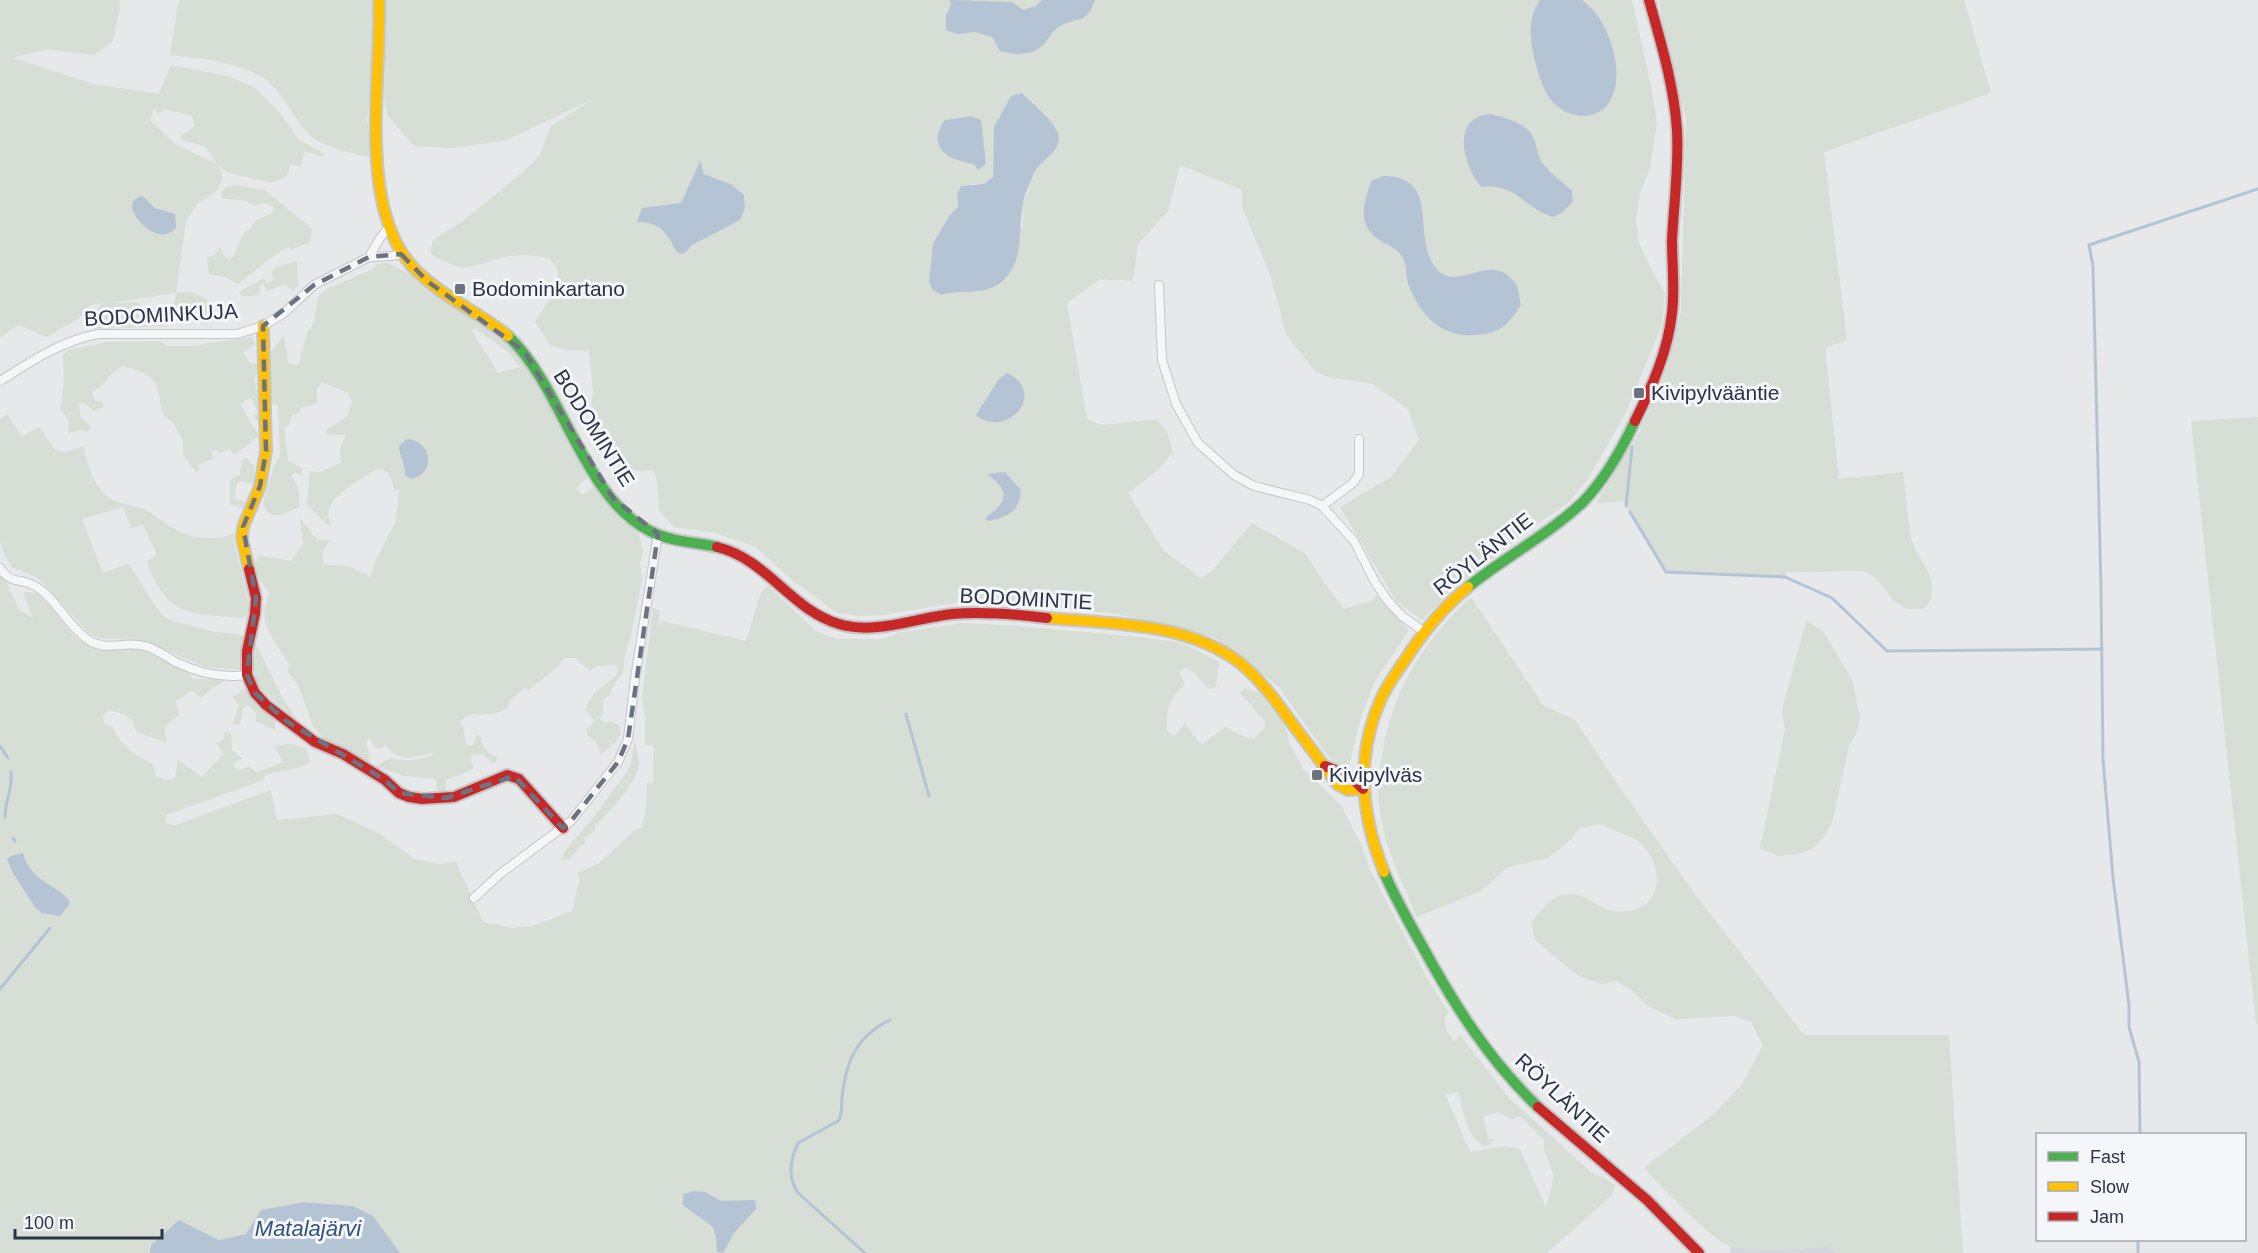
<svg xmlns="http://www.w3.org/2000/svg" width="2258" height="1253" font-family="Arial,sans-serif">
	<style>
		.built { fill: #d4d7dd }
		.green { fill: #d6ded6; fill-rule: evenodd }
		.water { fill: #b4c4d5 }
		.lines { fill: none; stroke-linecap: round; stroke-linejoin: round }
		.stream { stroke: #b4c4d5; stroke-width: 3 }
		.street-casing { stroke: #c4c6c8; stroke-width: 10 }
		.fast-casing { stroke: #c4c6c8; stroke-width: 14 }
		.slow-casing { stroke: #c4c6c8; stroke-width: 14 }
		.jam-casing { stroke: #c4c6c8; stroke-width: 14 }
		.street { stroke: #f5f6f7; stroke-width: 8 }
		.fast { stroke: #4caf50; stroke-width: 10 }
		.slow { stroke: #ffc107; stroke-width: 10 }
		.jam { stroke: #c62828; stroke-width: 10 }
		.marked { fill: none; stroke: #6c737f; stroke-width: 4.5; stroke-dasharray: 12 8; stroke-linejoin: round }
		.poi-dot { fill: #6c737f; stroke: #f4f6f9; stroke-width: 2 }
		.labels { text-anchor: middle; stroke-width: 6; stroke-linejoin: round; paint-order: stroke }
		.poi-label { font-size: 21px; fill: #2b3445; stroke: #f4f6f9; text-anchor: start }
		.street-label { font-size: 21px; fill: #2b3445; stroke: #f4f6f9 }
		.water-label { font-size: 22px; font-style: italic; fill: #34527a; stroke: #f4f6f9 }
	</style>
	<rect width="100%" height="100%" fill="#e6e8ea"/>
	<path class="built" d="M 1730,1246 L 1762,1250 L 1798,1249 L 1827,1246 L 1837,1253 L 1731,1253 Z"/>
	<g class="green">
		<path d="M 0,0 L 119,0 L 120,7 L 113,41 L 94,55 L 47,49 L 13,58 L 93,84 L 159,94 L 171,65 L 231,77 L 254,87 L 279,112 L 299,140 L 325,154 L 324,157 L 304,151 L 301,167 L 291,164 L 287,176 L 271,183 L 226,172 L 219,166 L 223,178 L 216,192 L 197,204 L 186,221 L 176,293 C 193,290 206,295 215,311 L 213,319 L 208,324 L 180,321 L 174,306 L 176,293 L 109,303 L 137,302 L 148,314 L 162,315 L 168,326 L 94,329 L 97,309 L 103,303 L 91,305 L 79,318 L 47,337 L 19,325 L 0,337 ZM 154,108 L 158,114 L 165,109 L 192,116 L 195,126 L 181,135 L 183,141 L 205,146 L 217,164 L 175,144 L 150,120 Z"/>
		<path d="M 179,0 L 372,0 L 376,41 L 367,119 L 372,158 C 350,152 320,148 305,130 C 290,111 279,85 256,74 C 231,60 198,59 170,55 Z"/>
		<path d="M 385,0 L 1632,0 L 1651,86 L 1657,123 L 1650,168 L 1640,193 L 1636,220 L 1639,243 L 1654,275 L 1665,293 L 1662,325 L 1625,414 L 1588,479 L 1567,504 L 1532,528 L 1455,587 L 1422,620 L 1396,601 L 1340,507 L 1391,477 L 1419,440 L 1408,409 L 1371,383 L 1331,378 L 1315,371 L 1286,334 L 1271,277 L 1242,207 L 1242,190 L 1180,165 L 1168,211 L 1138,244 L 1133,281 L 1100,279 L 1067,303 L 1087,419 L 1102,425 L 1157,419 L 1167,432 L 1173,452 L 1159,469 L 1128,493 L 1163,550 L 1201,578 L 1212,571 L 1252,523 L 1306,554 L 1323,581 L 1344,609 L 1372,601 L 1376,595 L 1406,627 L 1408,631 L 1375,681 L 1362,714 L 1348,768 L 1336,763 L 1326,754 L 1279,687 L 1214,637 L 1117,614 L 1008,602 L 967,601 L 883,615 L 859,616 L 837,613 L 791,579 L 754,546 L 712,532 L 674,527 L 659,510 L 657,481 L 653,470 L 639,471 L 619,467 L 594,432 L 590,416 L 593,392 L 589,351 L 567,350 L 551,346 L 535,322 L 559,284 L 557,268 L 550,259 C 541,257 530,254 521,255 C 479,257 471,282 430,253 L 433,240 L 463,221 L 522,173 L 540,155 L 550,127 L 591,100 L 507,140 L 453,148 L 414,146 L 387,115 L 384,93 ZM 1022,93 L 1034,106 L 1051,155 L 1040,162 L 1032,176 L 1029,189 L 1023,202 L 1022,227 L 978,293 L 956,291 L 930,269 L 933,243 L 950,215 L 958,207 L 957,194 L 971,184 L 984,184 L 993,177 L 994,127 L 1011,96 ZM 971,116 L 980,120 L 986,164 L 961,162 L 945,120 Z"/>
		<path d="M 1659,0 L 1964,0 L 1991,93 L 1824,152 L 1847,340 L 1825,348 L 1839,479 L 1903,472 C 1906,493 1907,516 1911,537 C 1916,562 1947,582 1924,609 L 1907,609 L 1894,601 L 1877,579 L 1864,571 L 1788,572 L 1785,577 L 1666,572 L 1626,506 L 1627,501 L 1596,503 L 1637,437 L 1668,365 L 1681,312 L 1686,118 L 1665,38 Z"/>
		<path d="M 237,185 L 265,190 L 312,229 L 310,242 L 291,250 L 289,247 C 270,255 255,273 237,284 L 228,278 L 209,274 L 207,258 L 215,254 L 220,247 L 223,255 L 229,260 L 234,256 L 243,234 L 250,229 L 256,220 L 273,213 L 274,208 C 268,202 262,203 254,206 L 247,201 L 222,198 L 221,192 L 226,187 Z"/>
		<path d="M 297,261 L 298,287 L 292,291 L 285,284 L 267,291 L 263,283 L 259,287 L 260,295 L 244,296 L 238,292 L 264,279 L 267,283 L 273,281 L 272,271 L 276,267 Z"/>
		<path d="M 387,263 L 408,273 L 422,287 L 492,331 L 514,350 L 531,371 L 556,415 L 574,454 L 589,476 L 576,488 L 582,495 L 595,486 L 614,513 L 639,534 L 643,552 L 640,563 L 642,580 L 632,631 L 625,654 L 623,673 L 612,688 L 610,695 L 603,700 L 603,713 L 600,719 L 605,723 L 612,721 L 619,726 L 621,734 L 616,742 L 601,754 L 596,741 L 589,737 L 586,730 L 595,721 L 585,709 L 594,693 L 617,675 L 618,668 L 615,665 L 597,666 L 590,671 L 575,658 L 565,658 L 558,666 L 529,690 L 524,688 L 510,700 L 508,708 L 498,713 L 475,715 L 473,713 L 458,722 L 463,726 L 466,746 L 473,745 L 477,734 L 481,737 C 481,749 488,752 498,758 L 494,764 L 482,754 L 470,756 L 474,769 L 446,780 L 446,794 L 437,794 L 436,779 L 405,776 L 377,767 L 380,763 L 391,758 C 405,762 417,760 431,756 L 433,752 C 411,758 402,764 385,745 L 382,748 L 375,748 L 370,737 L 366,741 L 371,763 L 323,738 L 313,726 L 297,683 L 288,672 L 289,664 C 279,648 260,625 265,606 C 267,600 269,598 269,592 C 260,582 251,569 259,555 L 291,561 L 303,544 L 300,518 L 317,540 L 330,540 L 322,553 L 324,565 L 350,566 C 357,573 363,571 370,577 L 376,560 L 396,521 L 399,489 L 395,491 C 391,479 391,470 377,469 C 359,482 317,499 331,525 L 328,526 L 307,504 L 310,471 L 321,472 L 341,462 L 340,449 L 346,435 L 326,434 L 326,430 L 347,416 L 352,401 L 348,393 L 322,382 L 317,389 L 317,402 L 311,406 L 302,407 L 296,415 L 293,414 L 288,426 L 284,427 L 288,460 L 303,469 L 301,475 L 295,472 L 291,476 L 298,487 L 300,507 L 280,515 L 273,515 L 267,512 L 263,503 L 274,465 L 280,457 L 278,405 L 270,403 L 268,356 L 284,335 L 288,363 L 298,366 L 307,333 L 314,322 L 318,297 L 327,289 L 373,269 L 376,264 ZM 475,328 L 507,351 L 520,367 L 497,373 C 491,358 480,346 472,331 Z"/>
		<path d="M 252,337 L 255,344 L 243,353 L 250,363 L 257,364 L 257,373 L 254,378 L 258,396 L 261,427 L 254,416 L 258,413 L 251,398 L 240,404 L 259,436 L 237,453 L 234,454 L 230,449 L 221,452 L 214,450 L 211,452 L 214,458 L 198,465 L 200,470 L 196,472 L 183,455 L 183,441 L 173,422 C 155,415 164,393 153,380 C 146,372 133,369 123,366 C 105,375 108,384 92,392 L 94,400 L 102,402 L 104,407 L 93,411 L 85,403 L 79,403 L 80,416 L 91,427 L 89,431 L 79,430 L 68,433 L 69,420 L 60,409 L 64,381 L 63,355 L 68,350 L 107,342 L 159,341 L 168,346 L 191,346 Z"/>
		<path d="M 8,415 L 22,437 L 39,427 L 55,450 L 64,452 L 83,447 C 88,466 92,483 107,496 C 117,505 133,504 146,510 C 153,513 158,519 165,523 C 186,538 210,543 234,533 L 234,542 L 247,594 L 249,613 L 244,618 C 191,613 168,619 147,562 L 157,555 L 143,525 L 131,528 L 123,507 L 82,519 L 103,573 L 129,564 L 153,603 L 164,617 L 173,621 L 216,632 L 239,634 L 244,638 L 242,670 L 206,667 L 141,640 L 99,638 L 88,632 L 39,579 L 12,567 L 5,556 L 0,541 L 0,419 Z"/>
		<path d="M 2258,417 L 2258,1024 L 2256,1024 L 2191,421 Z"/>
		<path d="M 248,458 L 250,463 L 254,465 L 254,484 L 241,481 L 237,483 L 234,499 L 246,502 L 241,508 L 230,504 L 230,481 L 236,475 L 240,475 L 242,459 Z"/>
		<path d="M 0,568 L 19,610 L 33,618 L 24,594 L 25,592 C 53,592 60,629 82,642 C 106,658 118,644 140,650 C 157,654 173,666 190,673 L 193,679 L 226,679 L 201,697 L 192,691 L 176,701 L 179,715 L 164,727 L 167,743 L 136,732 L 133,721 L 123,714 L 109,710 L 103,716 L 104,724 L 112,726 C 121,746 134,755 153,764 L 156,776 L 165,780 L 175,778 L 178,760 L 202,777 L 223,754 L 217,743 L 223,740 L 225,731 L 231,734 L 232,750 L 243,759 L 237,761 L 233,766 L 239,770 L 249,767 L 257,772 L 283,762 L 274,746 L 290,744 L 306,748 L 310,763 C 295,770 281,771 265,775 L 264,780 L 166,815 L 166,823 L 173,826 L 271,790 L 277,820 L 337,814 L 379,833 L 414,859 L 439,864 L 456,862 L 483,922 L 513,928 L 533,926 L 572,911 L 580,880 L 577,873 L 598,864 L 634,831 L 642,828 L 646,809 L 647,783 L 653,783 L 654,746 L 645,744 L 645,718 L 642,698 L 653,608 L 660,611 L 659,622 L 661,628 L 662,621 L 746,641 L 761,592 L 768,586 L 817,632 L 837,639 L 883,639 L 897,633 L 962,623 L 1018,626 L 1140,637 L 1176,642 L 1189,646 L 1219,662 L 1216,687 L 1208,689 L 1196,675 L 1186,667 L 1179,672 L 1185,684 C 1169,701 1166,707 1167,731 L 1175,736 L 1185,723 L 1197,740 L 1202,744 L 1226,727 L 1242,736 L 1253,739 L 1265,728 L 1265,721 L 1240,693 L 1245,688 L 1260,693 L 1283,723 L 1288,733 L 1289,743 L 1304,770 L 1341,805 L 1362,847 L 1371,872 L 1426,976 L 1449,1013 L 1445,1016 C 1444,1027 1447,1034 1455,1041 L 1460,1035 L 1509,1098 L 1592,1173 L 1603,1177 L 1615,1185 L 1612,1195 L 1547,1253 L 400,1253 L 373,1216 L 353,1206 L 304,1202 L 261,1210 L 246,1234 L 219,1240 L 179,1220 L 152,1245 L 150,1253 L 0,1253 ZM 1458,1092 C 1463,1107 1469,1150 1490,1145 L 1495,1139 L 1488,1139 L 1483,1116 L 1499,1112 L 1512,1120 L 1520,1116 L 1544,1140 L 1544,1149 L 1554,1176 L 1546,1208 L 1520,1149 L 1504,1146 L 1470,1152 L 1445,1094 Z"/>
		<path d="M 1471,597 L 1543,705 L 1575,720 L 1618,785 L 1691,889 L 1804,1035 L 1949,1035 L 1963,1253 L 1837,1253 L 1827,1246 C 1798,1249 1758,1253 1730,1246 C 1710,1239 1662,1186 1644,1168 L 1714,1114 L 1743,1083 L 1763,1045 L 1751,1022 L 1735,1016 L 1676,1019 L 1648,1006 L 1633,991 L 1617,981 L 1601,984 L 1578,976 L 1534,939 L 1532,922 C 1539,913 1551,897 1563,895 C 1587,891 1590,904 1609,910 C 1626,915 1649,909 1655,891 C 1659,877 1656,864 1648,852 C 1634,833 1629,838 1611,829 C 1606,827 1603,824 1598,825 C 1592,825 1586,827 1580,828 L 1569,841 L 1548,858 L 1508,867 L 1481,891 L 1417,917 C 1405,889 1387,852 1382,822 C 1376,793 1378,778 1383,749 C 1394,687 1425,640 1471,597 Z"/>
		<path d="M 1806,621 L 1823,631 L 1852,680 L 1860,717 L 1857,733 L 1849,745 L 1833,819 L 1825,836 L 1812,849 L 1798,854 L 1778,856 L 1760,848 L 1785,730 L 1782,711 Z"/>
		<path d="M 255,642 L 281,695 L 298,722 L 260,688 L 251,667 Z"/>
		<path d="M 247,687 L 262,707 L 275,719 L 275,730 L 256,721 L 256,713 L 248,705 L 243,708 L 240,725 L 233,724 L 239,705 L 233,697 Z"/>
		<path d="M 635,740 C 636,748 639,756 639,764 C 637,782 609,813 595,825 L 596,830 L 584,838 L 586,843 L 579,847 L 570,859 L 562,860 L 564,852 L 597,813 L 630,767 Z"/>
	</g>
	<g class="water">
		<path d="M 949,0 L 1012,2 L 1023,10 L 1036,6 L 1042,0 L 1095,0 C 1086,25 1079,16 1060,26 C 1052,30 1048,41 1041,47 C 1030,56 1012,55 1000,51 L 992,37 L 974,32 L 957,34 L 946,30 L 946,16 L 951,5 Z"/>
		<path d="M 1540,0 L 1582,0 C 1586,4 1592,8 1595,12 C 1613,36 1627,81 1606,107 C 1602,112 1592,115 1586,116 C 1553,116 1542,90 1535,61 C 1530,40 1527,18 1540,0 Z"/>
		<path d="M 1022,93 C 1031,103 1059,124 1059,138 C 1059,155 1038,159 1032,178 C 1029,186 1024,195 1023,204 C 1018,226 1024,255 1008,275 C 990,299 965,288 941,295 L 933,290 L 929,282 L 933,243 L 950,215 L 958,207 L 957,194 L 961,186 L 984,184 L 993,177 L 994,127 L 1011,96 Z"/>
		<path d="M 1490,114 C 1506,118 1526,122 1534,139 C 1538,148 1537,157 1544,165 C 1552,175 1563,182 1572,191 L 1573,202 L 1563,212 L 1553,217 C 1521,207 1518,183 1481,187 C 1467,171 1453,131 1476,118 C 1480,115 1485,115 1490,114 Z"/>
		<path d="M 971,116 L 981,120 L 986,164 L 978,170 L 974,164 C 949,160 925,148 945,120 Z"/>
		<path d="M 700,161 L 704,174 L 732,185 L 744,195 L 745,208 L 740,220 L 692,245 L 683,254 L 677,253 C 667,233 661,222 637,222 L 642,208 L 681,203 Z"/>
		<path d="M 1383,176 C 1442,176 1411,237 1436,268 C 1457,295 1491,249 1515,283 C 1519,288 1519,298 1521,305 C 1507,326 1500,334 1474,335 C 1440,337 1421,315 1409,286 C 1405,276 1408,264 1401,255 C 1398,250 1388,245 1382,242 C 1356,225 1363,208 1371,181 Z"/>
		<path d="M 141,196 L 145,198 L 155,208 L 175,214 L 176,228 C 160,245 137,224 132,208 L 133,201 Z"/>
		<path d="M 1007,373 C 1049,393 1006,440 976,415 L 999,379 Z"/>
		<path d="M 407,439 C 431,440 438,473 411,479 L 405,475 C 406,464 399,456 399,446 Z"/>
		<path d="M 1005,472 L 1021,490 C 1019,512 1009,516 989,521 L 985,519 C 989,513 995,511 999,506 C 1011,492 997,482 987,474 Z"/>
		<path d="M 23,853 C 30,884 67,888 70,904 L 60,916 L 42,913 L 35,907 L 13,873 L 7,859 L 11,856 Z"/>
		<path d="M 694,1191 L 705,1192 L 721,1201 L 755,1200 L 756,1209 L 734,1233 L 723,1253 L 717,1252 L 716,1237 L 713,1227 L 683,1205 L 683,1194 Z"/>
		<path d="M 304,1202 L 353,1206 L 373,1216 L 400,1253 L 150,1253 L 151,1245 L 179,1220 L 219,1240 L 246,1234 L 261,1210 Z"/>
	</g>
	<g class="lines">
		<g class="stream">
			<path d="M 1626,506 L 1632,447"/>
			<path d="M 1630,512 L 1666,572 L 1785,577 L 1832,598 L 1887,651 L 2102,649"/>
			<path d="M 906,714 L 929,796"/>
			<path d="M 0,746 L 8,758"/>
			<path d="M 5,817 C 5,801 13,788 11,772"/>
			<path d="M 13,838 L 15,841"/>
			<path d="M 0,989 L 50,928"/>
			<path d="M 2140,1134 L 2139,1062 L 2129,1027 L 2129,1005 L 2113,878 L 2103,759 L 2101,588 L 2093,266 L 2089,245 L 2258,189"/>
			<path d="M 865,1253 L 798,1193 C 787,1177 790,1160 798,1143 L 838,1121 C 843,1115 841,1107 842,1098 C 846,1062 855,1037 890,1020"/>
			<path d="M 2138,1253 L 2138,1240"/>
		</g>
		<g class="street-casing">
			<g id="street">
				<path d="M 369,257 L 380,238 L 389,227"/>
				<path d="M 1159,285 L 1162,360 L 1176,404 L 1198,443 L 1234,475 L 1254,486 L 1310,500 L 1322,506 L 1354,541 L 1375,582 L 1388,601 L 1402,616 L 1423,631"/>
				<path d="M 0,381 C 32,361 61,341 98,334 L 237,334 L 263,326 L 284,313 L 314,285 L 369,257 L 392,256 L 401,254"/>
				<path d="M 1322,506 L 1353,483 L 1359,474 L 1359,439"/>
				<path d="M 0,568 C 11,585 22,578 35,586 C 56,598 68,627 90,641 C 107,651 121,642 139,645 C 153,646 164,656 176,662 C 198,673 223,678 247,675"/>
				<path d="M 474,898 L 500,874 L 571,821 L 618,762 L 628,739 L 635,678 L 658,534"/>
			</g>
		</g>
		<g class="fast-casing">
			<g id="fast">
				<path d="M 508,336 C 562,386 584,499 650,531 C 671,542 695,542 717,547"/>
				<path d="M 1468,587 C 1505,557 1548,535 1583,502 C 1605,479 1622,449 1635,421"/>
				<path d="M 1384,872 C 1394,896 1407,919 1420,942 C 1453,1003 1488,1059 1538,1107"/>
			</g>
		</g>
		<g class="slow-casing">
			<g id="slow">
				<path d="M 379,0 C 382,77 357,205 412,266 C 439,296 478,311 508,336"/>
				<path d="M 249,569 L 242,539 L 243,527 L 260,486 L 266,451 L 263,326"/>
				<path d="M 1047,618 C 1111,624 1187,622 1240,663 C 1260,679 1276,701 1291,722 C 1306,742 1322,763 1337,784 L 1348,790 L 1363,789"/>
				<path d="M 1384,872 C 1361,815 1355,756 1381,699 C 1387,685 1397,672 1405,660 C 1423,632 1442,608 1468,587"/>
			</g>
		</g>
		<g class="jam-casing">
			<g id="jam">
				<path d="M 1635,421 C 1652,387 1668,351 1672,313 C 1675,289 1672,264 1672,240 C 1674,203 1679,166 1677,130 C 1674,85 1661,43 1649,0"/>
				<path d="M 717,547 C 767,559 791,610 839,624 C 875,635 915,618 952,614 C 984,611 1015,614 1047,618"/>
				<path d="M 249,569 L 256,598 L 255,614 L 247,651 L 247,675 L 255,693 L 266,705 L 315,742 L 343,754 L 385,780 L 399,793 L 409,797 L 422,799 L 454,797 L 507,775 L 519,779 L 563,828"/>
				<path d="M 1325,766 L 1350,776 L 1363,789"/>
				<path d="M 1538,1107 L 1647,1200 L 1699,1253"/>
			</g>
		</g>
		<use href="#street" class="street"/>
		<use href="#fast" class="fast"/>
		<use href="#slow" class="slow"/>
		<use href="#jam" class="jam"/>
	</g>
	<path class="marked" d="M 401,254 L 427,281 L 524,351 L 613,498 L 658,534 L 628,739 L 618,762 L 571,821 L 563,828 L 514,776 L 446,798 L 399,793 L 385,780 L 286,721 L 255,693 L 247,675 L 256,598 L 243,527 L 260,486 L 266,451 L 263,326 L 314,285 L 369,257 Z"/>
	<g class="poi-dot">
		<rect x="454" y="283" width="12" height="12" rx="3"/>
		<rect x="1633" y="387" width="12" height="12" rx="3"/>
		<rect x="1311" y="769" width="12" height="12" rx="3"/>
	</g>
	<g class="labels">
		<g class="poi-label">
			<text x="472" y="296">Bodominkartano</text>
			<text x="1651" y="400">Kivipylvääntie</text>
			<text x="1329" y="782">Kivipylväs</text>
		</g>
		<g class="street-label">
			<text transform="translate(161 315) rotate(-3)" y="7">BODOMINKUJA</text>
			<text transform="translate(594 428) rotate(58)" y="7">BODOMINTIE</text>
			<text transform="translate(1483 554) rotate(-38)" y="7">RÖYLÄNTIE</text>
			<text transform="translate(1026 599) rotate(3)" y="7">BODOMINTIE</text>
			<text transform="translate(1562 1098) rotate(43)" y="7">RÖYLÄNTIE</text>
		</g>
		<g class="water-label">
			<text x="308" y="1236">Matalajärvi</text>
		</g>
	</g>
	<rect x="2036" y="1133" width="210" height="108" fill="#f4f6f9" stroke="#a4a8b1" stroke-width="1.5"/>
	<rect x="2048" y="1152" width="30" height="9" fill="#4caf50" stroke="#a4a8b1" stroke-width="1.5"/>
	<text x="2090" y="1163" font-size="18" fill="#2b3445">Fast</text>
	<rect x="2048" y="1182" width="30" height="9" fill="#ffc107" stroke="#a4a8b1" stroke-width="1.5"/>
	<text x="2090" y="1193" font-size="18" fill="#2b3445">Slow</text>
	<rect x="2048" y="1212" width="30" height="9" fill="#c62828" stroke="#a4a8b1" stroke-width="1.5"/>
	<text x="2090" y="1223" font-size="18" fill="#2b3445">Jam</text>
	<path d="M15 1229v9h147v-9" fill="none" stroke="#2b3445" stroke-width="3"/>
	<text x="24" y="1229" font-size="18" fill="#2b3445" stroke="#f4f6f9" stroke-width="4.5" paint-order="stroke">100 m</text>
</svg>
